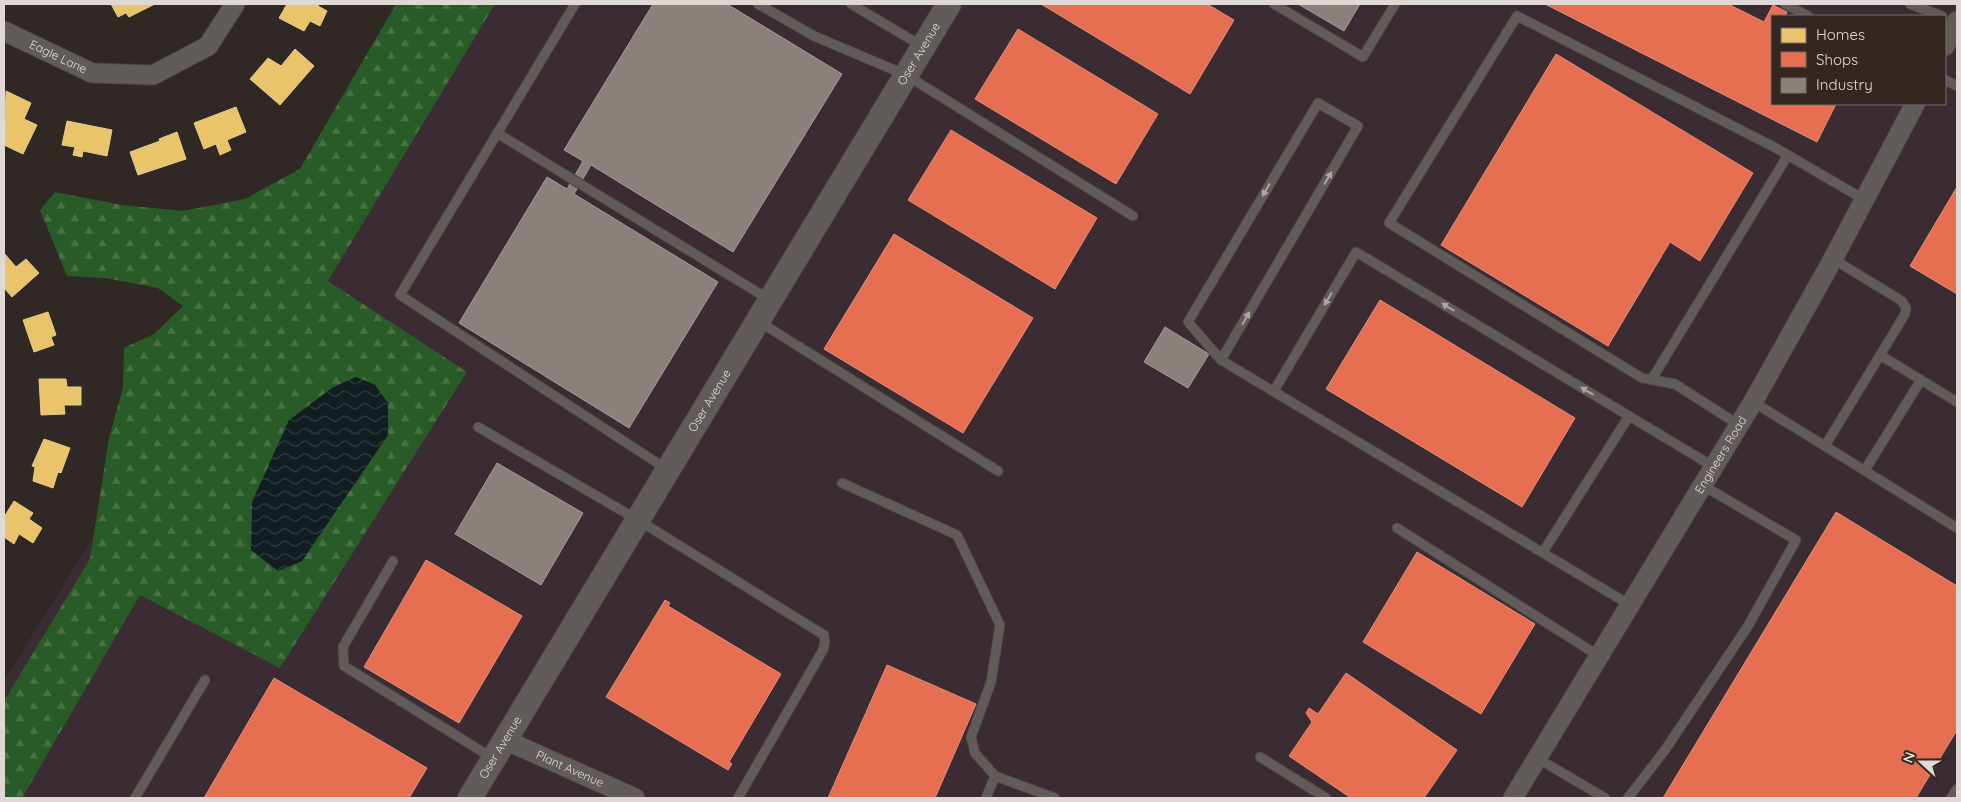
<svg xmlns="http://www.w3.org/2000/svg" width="1961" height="802" font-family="Quicksand,sans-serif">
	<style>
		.industrial { fill: #3b2b32; fill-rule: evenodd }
		.forest { fill: url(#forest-firs); fill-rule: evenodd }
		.water { fill: url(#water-waves) }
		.homes { fill: #e9c46a; stroke: #e6ca8a }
		.shops { fill: #e76f51; stroke: #e58e78 }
		.industry { fill: #8a817c; stroke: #a49b96 }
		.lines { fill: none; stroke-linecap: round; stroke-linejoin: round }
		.service-casing { stroke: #4b4542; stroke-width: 11 }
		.minor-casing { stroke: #4b4542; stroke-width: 21 }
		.tertiary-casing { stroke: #4b4542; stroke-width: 26 }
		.service { stroke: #615c5a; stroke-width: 9 }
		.minor { stroke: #615c5a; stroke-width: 19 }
		.tertiary { stroke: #615c5a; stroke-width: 24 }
		.oneway { fill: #ada6a3 }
		.labels { text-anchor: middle; stroke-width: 5; stroke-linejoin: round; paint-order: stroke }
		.street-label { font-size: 12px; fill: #e0d8d4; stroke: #342721 }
	</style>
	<defs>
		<pattern id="forest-firs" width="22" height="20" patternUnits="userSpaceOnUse" patternTransform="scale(1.25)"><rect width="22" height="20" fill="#295b28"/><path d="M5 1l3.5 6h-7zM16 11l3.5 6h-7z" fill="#487246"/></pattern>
		<pattern id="water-waves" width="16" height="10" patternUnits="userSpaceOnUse" patternTransform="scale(1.25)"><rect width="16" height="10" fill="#111d20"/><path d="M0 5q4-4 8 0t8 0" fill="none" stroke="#333d40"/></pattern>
	</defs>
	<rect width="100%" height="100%" fill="#302825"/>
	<path class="industrial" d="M 422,4 L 1957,4 L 1957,798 L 4,798 L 4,681 ZM 1772,16 L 1945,16 L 1945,104 L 1772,104 Z"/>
	<path class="forest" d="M 396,4 L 495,4 L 328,281 L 467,372 L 280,668 L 140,595 L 22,798 L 4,798 L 4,701 L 90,559 L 109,438 L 123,388 L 124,348 L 154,334 L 183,306 L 158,288 L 105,278 L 67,276 L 40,210 L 55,192 L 122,205 L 183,211 L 245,199 L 300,169 ZM 356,377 L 375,385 L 361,475 L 329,518 L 332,388 Z"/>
	<path class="water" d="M 356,377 L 375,385 L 388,403 L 388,435 L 302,561 L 278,571 L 251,550 L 252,502 L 289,420 L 332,388 Z"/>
	<g class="homes">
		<path d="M 111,4 L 155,4 L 129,17 L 126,13 L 118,17 Z"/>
		<path d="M 287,4 L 319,4 L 318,6 L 327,11 L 320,26 L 310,21 L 304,31 L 279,18 Z"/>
		<path d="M 295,49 L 314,66 L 280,105 L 250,79 L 268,58 L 281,66 Z"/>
		<path d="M 6,91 L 31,103 L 24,119 L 37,125 L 23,154 L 4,145 Z"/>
		<path d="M 236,107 L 246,132 L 227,140 L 231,150 L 220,155 L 216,144 L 204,149 L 194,123 Z"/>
		<path d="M 67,121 L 112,130 L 107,156 L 83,151 L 82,157 L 73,155 L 75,147 L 62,145 Z"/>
		<path d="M 177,132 L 186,159 L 138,175 L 130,152 L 160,141 L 159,139 Z"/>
		<path d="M 4,253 L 16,267 L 26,259 L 39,273 L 12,297 L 4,288 Z"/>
		<path d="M 48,312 L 56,335 L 51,337 L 54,345 L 34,352 L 23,320 Z"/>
		<path d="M 39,379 L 66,379 L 67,387 L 81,387 L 81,405 L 64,405 L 65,414 L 41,415 Z"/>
		<path d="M 44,439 L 70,448 L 61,473 L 58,472 L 53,488 L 33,481 L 35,467 L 32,466 Z"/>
		<path d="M 14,501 L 33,513 L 29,519 L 42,528 L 33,543 L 19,534 L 14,544 L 4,537 L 4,517 Z"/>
	</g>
	<g class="shops">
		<path d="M 1041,4 L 1207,4 L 1234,20 L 1190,94 Z"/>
		<path d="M 1545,4 L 1728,4 L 1764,22 L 1773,5 L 1787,12 L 1785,16 L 1772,16 L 1772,104 L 1836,104 L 1817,142 Z"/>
		<path d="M 1018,29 L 1158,114 L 1116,184 L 975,99 Z"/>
		<path d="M 1556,54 L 1753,173 L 1700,261 L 1670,242 L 1608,346 L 1441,245 Z"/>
		<path d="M 951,130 L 1097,218 L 1055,289 L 908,200 Z"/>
		<path d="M 1957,187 L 1957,294 L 1910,266 Z"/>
		<path d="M 894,234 L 1033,318 L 963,433 L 824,349 Z"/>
		<path d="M 1380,300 L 1575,418 L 1522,507 L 1326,389 Z"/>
		<path d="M 1836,512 L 1957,586 L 1957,730 L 1916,798 L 1663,798 Z"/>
		<path d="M 1417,552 L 1535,624 L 1481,714 L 1363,642 Z"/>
		<path d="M 426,560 L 522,616 L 459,723 L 364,667 Z"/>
		<path d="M 665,600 L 670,603 L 668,606 L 781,674 L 729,762 L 732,764 L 728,770 L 606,697 Z"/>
		<path d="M 887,665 L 976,704 L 935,798 L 828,798 Z"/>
		<path d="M 1346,673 L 1457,750 L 1424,798 L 1351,798 L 1289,756 L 1312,722 L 1306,713 L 1309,708 L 1318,714 Z"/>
		<path d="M 274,678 L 427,768 L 409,798 L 204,798 Z"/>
	</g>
	<g class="industry">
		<path d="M 653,4 L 727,4 L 842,74 L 733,252 L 591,165 L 574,194 L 718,282 L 629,428 L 459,323 L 547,177 L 567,189 L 583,161 L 564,150 Z"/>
		<path d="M 1298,4 L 1360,4 L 1344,31 Z"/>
		<path d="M 1165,327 L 1209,354 L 1188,388 L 1144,362 Z"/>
		<path d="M 497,463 L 583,513 L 541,585 L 455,534 Z"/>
	</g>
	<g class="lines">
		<g class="service-casing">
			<g id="service">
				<path d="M 575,4 L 400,295 L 668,470"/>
				<path d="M 758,4 L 814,36 L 906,75 L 1133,216"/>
				<path d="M 851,4 L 922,46"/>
				<path d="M 1274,4 L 1363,57 L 1395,4"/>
				<path d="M 1785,4 L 1808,16"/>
				<path d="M 1910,4 L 1942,16"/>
				<path d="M 1945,80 L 1957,86"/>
				<path d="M 497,133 L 770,300"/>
				<path d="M 758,321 L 998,471"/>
				<path d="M 1880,355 L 1957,402"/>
				<path d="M 1221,360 L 1358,126 L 1318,103 L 1188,322 L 1221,360 L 1630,605"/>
				<path d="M 1652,379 L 1788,155"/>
				<path d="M 1274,391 L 1356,252 L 1714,467"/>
				<path d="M 1753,402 L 1825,446 L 1905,314 L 1906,308 L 1902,301 L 1833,259"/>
				<path d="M 1739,425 L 1675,384 L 1642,378 L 1389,223 L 1517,16 L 1774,147 L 1865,200"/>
				<path d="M 478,427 L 638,520 L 824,635 L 825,642 L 823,650 L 738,798"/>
				<path d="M 1825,446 L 1957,528"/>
				<path d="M 1865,470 L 1921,380"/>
				<path d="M 842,483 L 957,535 L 1000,625 L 991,682 L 971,737 L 975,753 L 995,776"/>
				<path d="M 1397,528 L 1599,656"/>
				<path d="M 1543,552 L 1629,416"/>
				<path d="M 393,561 L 343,647 L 344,666 L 494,759"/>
				<path d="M 1260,757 L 1326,798"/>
				<path d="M 1537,758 L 1605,798"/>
				<path d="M 135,798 L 205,680"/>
				<path d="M 986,798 L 995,776 L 1055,798"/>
				<path d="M 1628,798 L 1665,750 L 1748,626 L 1796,540 L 1702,485"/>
				<path d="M 1951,798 L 1957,789"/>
			</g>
		</g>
		<g class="minor-casing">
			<g id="minor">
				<path id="s1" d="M 4,31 L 92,73 L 153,75 L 208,46 L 235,4"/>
				<path d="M 1945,46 L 1957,21"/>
				<path id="s2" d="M 505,740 L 635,798"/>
				<path id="s3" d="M 1513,798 L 1753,402 L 1833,259 L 1915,104"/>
			</g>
		</g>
		<g class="tertiary-casing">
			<g id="tertiary">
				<path id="s4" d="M 470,798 L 949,4"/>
			</g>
		</g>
		<use href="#service" class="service"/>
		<use href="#minor" class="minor"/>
		<use href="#tertiary" class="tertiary"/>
	</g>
	<defs><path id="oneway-solid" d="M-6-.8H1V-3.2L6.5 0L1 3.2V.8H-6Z" transform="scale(1.25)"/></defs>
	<g class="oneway">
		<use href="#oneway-solid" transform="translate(1328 178) rotate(-60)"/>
		<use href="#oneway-solid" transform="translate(1266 190) rotate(121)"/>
		<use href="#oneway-solid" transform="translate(1328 299) rotate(121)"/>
		<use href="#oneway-solid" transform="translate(1448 307) rotate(-149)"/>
		<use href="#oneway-solid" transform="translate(1246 318) rotate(-60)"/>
		<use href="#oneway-solid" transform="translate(1587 391) rotate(-149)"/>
	</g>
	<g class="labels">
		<g class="street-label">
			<text dy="4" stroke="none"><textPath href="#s4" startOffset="869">Oser Avenue</textPath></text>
			<text dy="4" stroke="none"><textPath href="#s1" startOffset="60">Eagle Lane</textPath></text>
			<text dy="4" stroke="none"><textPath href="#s4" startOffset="464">Oser Avenue</textPath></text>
			<text dy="4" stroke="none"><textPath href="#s3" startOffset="401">Engineers Road</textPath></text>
			<text dy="4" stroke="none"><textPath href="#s4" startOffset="59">Oser Avenue</textPath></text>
			<text dy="4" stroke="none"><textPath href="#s2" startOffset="71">Plant Avenue</textPath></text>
		</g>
	</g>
	<rect width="1961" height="802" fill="none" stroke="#e0d8d4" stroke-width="10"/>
	<rect x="1771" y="15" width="175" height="90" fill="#342721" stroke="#796e69"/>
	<rect x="1781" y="28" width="25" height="15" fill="#e9c46a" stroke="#796e69"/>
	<text x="1816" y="40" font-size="15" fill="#e0d8d4">Homes</text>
	<rect x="1781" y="52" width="25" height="15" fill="#e76f51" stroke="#796e69"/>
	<text x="1816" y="65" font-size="15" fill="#e0d8d4">Shops</text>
	<rect x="1781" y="78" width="25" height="15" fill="#8a817c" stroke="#796e69"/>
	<text x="1816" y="90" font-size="15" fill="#e0d8d4">Industry</text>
	<g transform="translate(1921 762) rotate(291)" stroke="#342721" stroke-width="4" paint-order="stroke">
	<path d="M0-4L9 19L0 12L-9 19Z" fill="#e0d8d4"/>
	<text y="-8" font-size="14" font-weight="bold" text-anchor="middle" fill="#e0d8d4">N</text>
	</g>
</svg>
